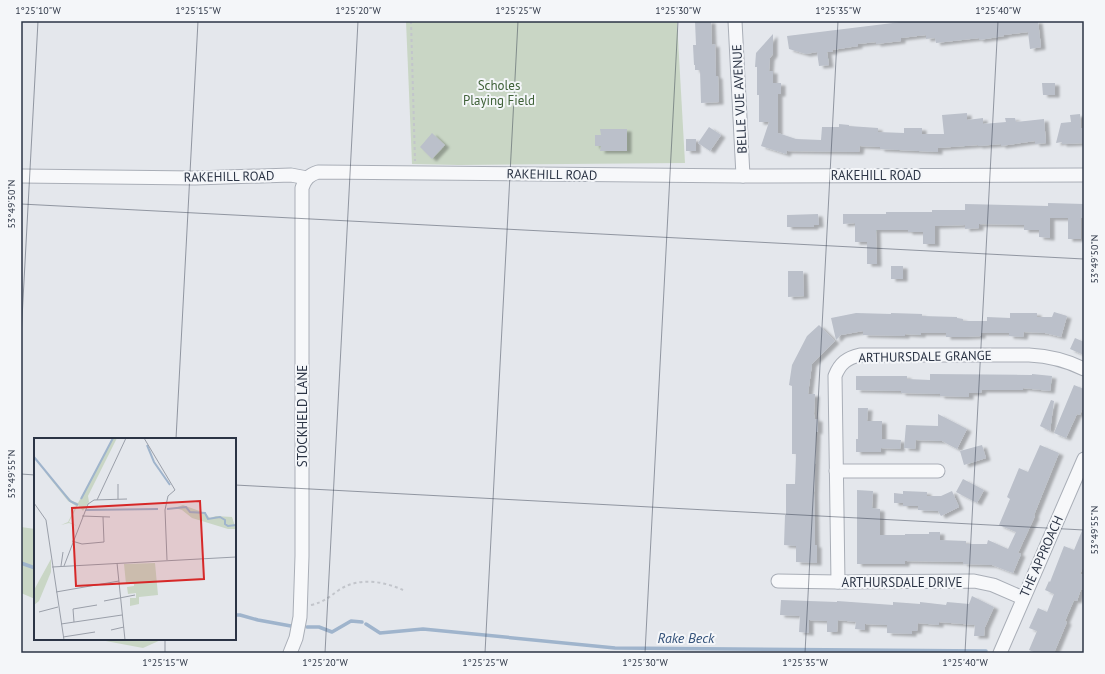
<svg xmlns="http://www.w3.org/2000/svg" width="1105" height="674" font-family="'PT Sans',sans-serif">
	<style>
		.green { fill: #c9d6c5 }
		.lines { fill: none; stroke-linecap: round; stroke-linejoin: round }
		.stream { stroke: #9fb4cc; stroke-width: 3.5 }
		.building { fill: #bbc0ca; filter: url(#shadow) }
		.street-casing { stroke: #a9aeb7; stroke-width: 15 }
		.path { stroke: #c2c5cb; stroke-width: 2; stroke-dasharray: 3 3; stroke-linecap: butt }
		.street { stroke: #f7f8fa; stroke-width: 13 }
		.ticks { fill: none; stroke: #2b3445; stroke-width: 1; stroke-opacity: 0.45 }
		.labels { text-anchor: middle; stroke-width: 4; stroke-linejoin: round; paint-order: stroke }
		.park-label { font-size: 13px; fill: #3f6138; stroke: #f4f6f9 }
		.street-label { font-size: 13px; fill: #2b3445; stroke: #f4f6f9 }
		.water-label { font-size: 14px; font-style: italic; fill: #34527a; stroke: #f4f6f9 }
		.inset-river { fill: none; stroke: #9fb4cc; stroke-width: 2 }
		.inset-road { fill: none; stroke: #9a9fa9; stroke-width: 1 }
		.view { fill: #d62828; fill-opacity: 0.15; stroke: #d62828; stroke-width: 2 }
		.inset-edge { fill: none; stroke: #2b3445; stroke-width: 2 }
		.neatline { fill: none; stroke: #2b3445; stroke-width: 1.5 }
		.ticks-label { font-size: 10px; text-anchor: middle; fill: #2b3445 }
	</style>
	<defs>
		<filter id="shadow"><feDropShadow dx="4.5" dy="2.5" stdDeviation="1" flood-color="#0004"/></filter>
	</defs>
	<rect width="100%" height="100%" fill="#e4e7ec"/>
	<g class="green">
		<path d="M 406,21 L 677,21 L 685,163 L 459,165 L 412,164 Z"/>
		<path d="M 21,527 L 35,529 L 35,599 L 21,593 Z"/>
		<path d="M 95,639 L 163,639 L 143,648 Z"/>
	</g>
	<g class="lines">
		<g class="stream">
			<path d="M 21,563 L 35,568"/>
			<path d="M 235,615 L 240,615 L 258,620 L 291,626"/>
			<path d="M 366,624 L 380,633 L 423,629 L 615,648 L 986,651"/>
			<path d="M 307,627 L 319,627 L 332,632 L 351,621 L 362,622"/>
		</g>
	</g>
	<g class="building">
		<path d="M 695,21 L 711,21 L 712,45 L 715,44 L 716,76 L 718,76 L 719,102 L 701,103 L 700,70 L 695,70 L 695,65 L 694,65 L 693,45 L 696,45 Z"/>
		<path d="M 909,21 L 1038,21 L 1041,47 L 1030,49 L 1028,32 L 1004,35 L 1004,36 L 979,40 L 979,38 L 936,43 L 935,38 L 926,39 L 926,35 L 901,38 L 901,41 L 876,44 L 876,42 L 858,44 L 858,46 L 832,50 L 833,52 L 827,52 L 829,65 L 819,66 L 817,52 L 806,54 L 789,49 L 787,36 Z"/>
		<path d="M 773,34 L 773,54 L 770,58 L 769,71 L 773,71 L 773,83 L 781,83 L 781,94 L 778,94 L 778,133 L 796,139 L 821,140 L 822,127 L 839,127 L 839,124 L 849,125 L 849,126 L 878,128 L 878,132 L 904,133 L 904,128 L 922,128 L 922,134 L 944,134 L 942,115 L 967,113 L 967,120 L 983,118 L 983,124 L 1006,122 L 1005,118 L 1015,118 L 1016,122 L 1044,119 L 1046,143 L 1035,144 L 1035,141 L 1001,146 L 1001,144 L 978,146 L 978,145 L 938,148 L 938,152 L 880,149 L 880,147 L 860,146 L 859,152 L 787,151 L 786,154 L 761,146 L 769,122 L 759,122 L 759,95 L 757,95 L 757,67 L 755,67 L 756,53 Z"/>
		<path d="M 1042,83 L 1055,83 L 1055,95 L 1043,95 Z"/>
		<path d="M 1080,114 L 1081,128 L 1084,128 L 1084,143 L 1062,144 L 1062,142 L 1056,143 L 1061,123 L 1071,122 L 1070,115 Z"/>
		<path d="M 709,127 L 721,135 L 710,151 L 698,143 Z"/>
		<path d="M 600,129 L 627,129 L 627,151 L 600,151 L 601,146 L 595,146 L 595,135 L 601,135 Z"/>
		<path d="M 432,133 L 445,145 L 432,159 L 420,147 Z"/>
		<rect x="686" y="139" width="10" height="12"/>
		<path d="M 1048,203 L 1084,204 L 1084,218 L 1081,218 L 1081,239 L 1068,239 L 1068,218 L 1050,218 L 1050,238 L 1039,237 L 1039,230 L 1024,230 L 1024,225 L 979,224 L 979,228 L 965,229 L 965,225 L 935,226 L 935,244 L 923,244 L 923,232 L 908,232 L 908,230 L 876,230 L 877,264 L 867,264 L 867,242 L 855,242 L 855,223 L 843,224 L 843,214 L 886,214 L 886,212 L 932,212 L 932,210 L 965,210 L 965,204 L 1048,206 Z"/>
		<path d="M 818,214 L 819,225 L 814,225 L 814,227 L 787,227 L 787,215 Z"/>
		<rect x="891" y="266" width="12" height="13"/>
		<path d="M 788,271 L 803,271 L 804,296 L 788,297 Z"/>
		<path d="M 1054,312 L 1067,316 L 1061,337 L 1045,333 L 1024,332 L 1023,337 L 1009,336 L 1009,333 L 981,333 L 981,336 L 963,337 L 946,337 L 946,333 L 921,333 L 921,335 L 905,334 L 905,336 L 863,335 L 863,331 L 841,335 L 836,340 L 831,318 L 856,313 L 891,314 L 891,313 L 922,314 L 922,316 L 957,317 L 957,318 L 963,319 L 963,321 L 987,321 L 987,317 L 1010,318 L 1010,313 L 1037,313 L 1037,317 L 1052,317 Z"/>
		<path d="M 819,325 L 835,341 L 812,364 L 808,394 L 815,394 L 814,414 L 815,419 L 818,419 L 818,432 L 816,431 L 816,436 L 814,493 L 815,545 L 817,545 L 817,563 L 796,562 L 796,546 L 784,545 L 785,515 L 786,515 L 786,484 L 795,484 L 796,454 L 792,454 L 792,386 L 789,385 L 792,365 L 807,336 Z"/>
		<path d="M 1075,338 L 1084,342 L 1084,355 L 1070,349 Z"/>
		<path d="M 930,374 L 1032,375 L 1032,374 L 1052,376 L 1050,391 L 1023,388 L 1023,390 L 982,390 L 981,393 L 969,393 L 969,397 L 940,396 L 940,394 L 901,393 L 901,391 L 856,390 L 856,376 L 907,376 L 907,379 L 930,380 Z"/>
		<path d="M 1074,385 L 1084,389 L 1084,405 L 1080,415 L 1077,414 L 1066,438 L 1054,433 Z"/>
		<path d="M 1051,400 L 1054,401 L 1050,431 L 1040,426 Z"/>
		<path d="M 858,408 L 868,408 L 867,421 L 882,421 L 882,439 L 901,440 L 900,449 L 881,448 L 881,452 L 856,452 L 856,439 L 858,439 Z"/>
		<path d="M 938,414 L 967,429 L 957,449 L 942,441 L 916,440 L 915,449 L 904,448 L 906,425 L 938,426 Z"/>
		<path d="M 982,445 L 986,458 L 964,465 L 960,451 Z"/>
		<path d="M 1040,445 L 1059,453 L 1034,515 L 1035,516 L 1018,553 L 1021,554 L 1013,573 L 992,565 L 963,564 L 963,562 L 905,561 L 905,564 L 857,564 L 857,490 L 873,491 L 872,508 L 880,509 L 880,535 L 905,535 L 905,534 L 929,534 L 929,532 L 940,532 L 940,540 L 966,541 L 966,544 L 987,544 L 988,540 L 1008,549 L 1016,532 L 999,525 L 1010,499 L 1007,497 L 1019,468 L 1028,472 Z"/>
		<path d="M 963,479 L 984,490 L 977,503 L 956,492 Z"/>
		<path d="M 903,491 L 927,492 L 927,496 L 941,496 L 952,491 L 959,507 L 941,516 L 938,511 L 918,510 L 918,506 L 903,506 L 903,503 L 894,503 L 894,493 L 903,494 Z"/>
		<path d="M 1084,526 L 1084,565 L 1080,574 L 1084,575 L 1084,590 L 1081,589 L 1077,601 L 1074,600 L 1065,621 L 1067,622 L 1054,653 L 1036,653 L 1029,650 L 1037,631 L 1029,628 L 1038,608 L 1047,612 L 1054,594 L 1045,590 L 1049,581 L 1050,582 L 1064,546 L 1074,550 Z"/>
		<path d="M 972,596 L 994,607 L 985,627 L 984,636 L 974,636 L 975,625 L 939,622 L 939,625 L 918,623 L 917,631 L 912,631 L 912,634 L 887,633 L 887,625 L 865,624 L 865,630 L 855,629 L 856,622 L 838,620 L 837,632 L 827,632 L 827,621 L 809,620 L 809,633 L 799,632 L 800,616 L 780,615 L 781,600 L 837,602 L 837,601 L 893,605 L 893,602 L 920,604 L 920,602 L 946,605 L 947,602 L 969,604 Z"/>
	</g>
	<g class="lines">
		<g class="street-casing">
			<g id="street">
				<path d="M 735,21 L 743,176"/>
				<path d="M 21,176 L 195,178 L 291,175 L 307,178"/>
				<path d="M 836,471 L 938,471"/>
				<path d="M 778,581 L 838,582 L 974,581 L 993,585 L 1023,598"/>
				<path d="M 838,582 L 835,376 C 840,363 847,358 860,355 L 1029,355 C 1050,356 1066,360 1084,369"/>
				<path d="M 290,653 L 296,638 L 300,617 L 302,556 L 302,188 C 305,179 309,175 318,172 L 743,176 L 1084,175"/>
				<path d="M 1000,653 L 1084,459"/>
			</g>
		</g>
		<g class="path">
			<path d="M 411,21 L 415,161"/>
			<path d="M 311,605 C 324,602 329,597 339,590 C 358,577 383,581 403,590"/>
		</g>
		<use href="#street" class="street"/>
	</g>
	<path class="ticks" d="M 21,204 L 1084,259M 21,337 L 38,21M 176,439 L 198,21M 21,474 L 35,475M 235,485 L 1084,530M 165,653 L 165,639M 325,653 L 358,21M 485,653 L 518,21M 645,653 L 678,21M 805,653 L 838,21M 965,653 L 998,21"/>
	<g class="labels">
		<g class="park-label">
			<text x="499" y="90">Scholes<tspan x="499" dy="15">Playing Field</tspan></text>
		</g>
		<g class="street-label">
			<text transform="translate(739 99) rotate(-93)" y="5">BELLE VUE AVENUE</text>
			<text transform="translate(552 174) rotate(1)" y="5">RAKEHILL ROAD</text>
			<text x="876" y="180">RAKEHILL ROAD</text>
			<text transform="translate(229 176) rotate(-1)" y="5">RAKEHILL ROAD</text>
			<text transform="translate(925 356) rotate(-1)" y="5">ARTHURSDALE GRANGE</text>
			<text transform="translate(302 416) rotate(-90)" y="5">STOCKHELD LANE</text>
			<text transform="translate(1041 556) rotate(-66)" y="5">THE APPROACH</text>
			<text x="902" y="587">ARTHURSDALE DRIVE</text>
		</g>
		<g class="water-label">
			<text x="686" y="643">Rake Beck</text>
		</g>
	</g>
	<g transform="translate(34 438)">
		<rect width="202" height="202" fill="#e4e7ec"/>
		<path d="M 79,0 L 83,0 L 54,58 L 55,64 L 49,73 L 44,67 L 35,84 L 43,88 L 35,85 L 27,87 L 34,84 L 42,68 L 34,63 L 10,33 L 38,63 L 44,65 ZM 149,67 L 171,75 L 176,80 L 182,78 L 198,79 L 202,91 L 194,91 L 158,80 L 148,72 L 141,70 ZM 17,121 L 17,134 L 5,163 L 0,167 L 0,152 ZM 121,125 L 124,157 L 105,159 L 105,166 L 96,168 L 96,160 L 102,160 L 102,155 L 94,156 L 93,149 L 100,148 L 100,146 L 92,146 L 90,126 Z" fill="#c9d6c5"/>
		<path class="inset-river" d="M 113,7 L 120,24 L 136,47M 0,19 L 36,63 L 44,67M 47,61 L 79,0M 133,71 L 152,69 L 156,74 L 171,75 L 174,81 L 186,79 L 191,82 L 191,86 L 194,88 L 202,87M 52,72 L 124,71"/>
		<path class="inset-road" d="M 110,0 L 141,52 L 134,58 L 131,72 L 133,122M 84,46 L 84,61M 63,62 L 92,0M 0,65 L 12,82 L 30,202M 48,78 L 76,79M 38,103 L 48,106 L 70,104 L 69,79M 83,125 L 91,202M 27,128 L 29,114M 30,128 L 54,66 L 60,62 L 93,61M 18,129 L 202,119M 22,154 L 85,143M 70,163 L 101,157M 5,174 L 24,169M 40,184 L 39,171 L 63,167M 27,186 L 88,177M 77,192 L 90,189M 29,199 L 61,194"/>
		<path class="view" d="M 166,63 L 170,141 L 42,148 L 38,70 Z"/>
		<rect width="202" height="202" class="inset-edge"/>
	</g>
	<rect width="1105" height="674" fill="none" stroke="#f4f6f9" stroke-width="44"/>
	<rect x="22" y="22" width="1061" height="630" class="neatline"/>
	<g class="ticks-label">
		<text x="38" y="14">1°25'10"W</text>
		<text x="198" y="14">1°25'15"W</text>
		<text x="358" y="14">1°25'20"W</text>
		<text x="518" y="14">1°25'25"W</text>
		<text x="678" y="14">1°25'30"W</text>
		<text x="838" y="14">1°25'35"W</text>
		<text x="998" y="14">1°25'40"W</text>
		<text transform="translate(11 204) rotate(-90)" y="4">53°49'50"N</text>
		<text transform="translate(1094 259) rotate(-90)" y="4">53°49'50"N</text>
		<text transform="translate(11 474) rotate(-90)" y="4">53°49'55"N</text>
		<text transform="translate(1094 530) rotate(-90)" y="4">53°49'55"N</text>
		<text x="165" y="666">1°25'15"W</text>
		<text x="325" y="666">1°25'20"W</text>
		<text x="485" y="666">1°25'25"W</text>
		<text x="645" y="666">1°25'30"W</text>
		<text x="805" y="666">1°25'35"W</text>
		<text x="965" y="666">1°25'40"W</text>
	</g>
</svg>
